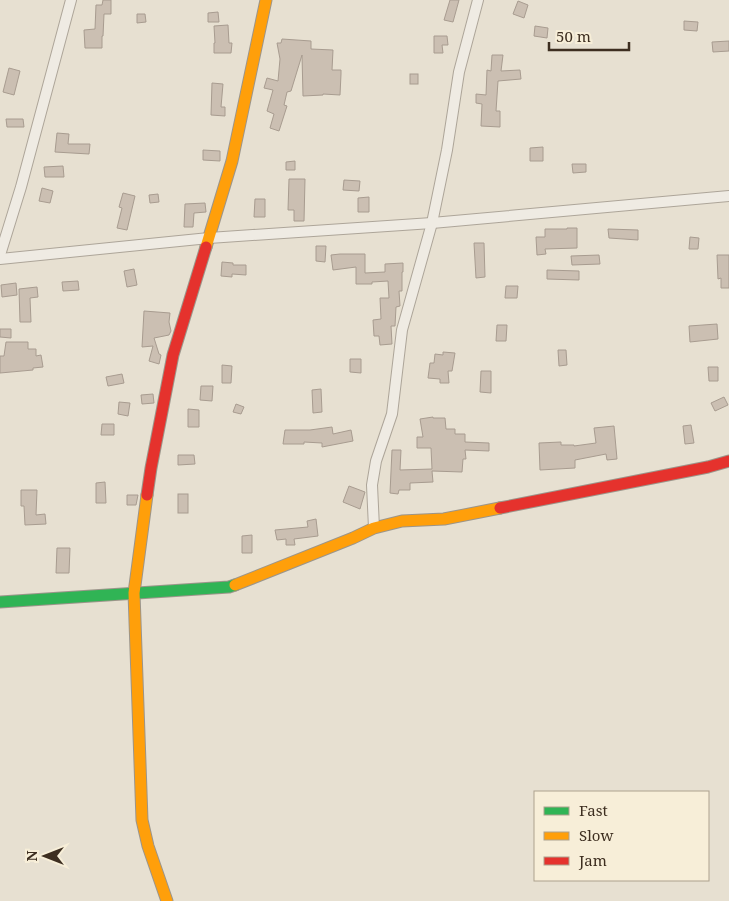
<svg xmlns="http://www.w3.org/2000/svg" width="729" height="901" font-family="'Noto Serif',serif">
	<style>
		.building { fill: #cbbfb2; stroke: #a89c90 }
		.lines { fill: none; stroke-linecap: round; stroke-linejoin: round }
		.street-casing { stroke: #ada599; stroke-width: 12 }
		.fast-casing { stroke: #9c958a; stroke-width: 13 }
		.slow-casing { stroke: #9c958a; stroke-width: 13 }
		.jam-casing { stroke: #9c958a; stroke-width: 13 }
		.street { stroke: #efebe3; stroke-width: 10 }
		.fast { stroke: #30b455; stroke-width: 11 }
		.slow { stroke: #ff9f0a; stroke-width: 11 }
		.jam { stroke: #e5322d; stroke-width: 11 }
	</style>
	<rect width="100%" height="100%" fill="#e7e0d1"/>
	<g class="building">
		<path d="M 103,0 L 111,0 L 111,14 L 104,14 L 103,36 L 102,36 L 102,48 L 85,48 L 84,30 L 95,29 L 96,5 L 102,5 Z"/>
		<path d="M 450,0 L 459,0 L 453,22 L 444,20 Z"/>
		<path d="M 518,1 L 528,5 L 524,18 L 513,14 Z"/>
		<path d="M 218,12 L 219,22 L 208,22 L 208,13 Z"/>
		<path d="M 137,14 L 145,14 L 146,22 L 137,23 Z"/>
		<path d="M 684,21 L 698,22 L 697,31 L 684,30 Z"/>
		<path d="M 228,25 L 229,43 L 232,43 L 231,53 L 214,53 L 214,43 L 215,43 L 214,26 Z"/>
		<path d="M 535,26 L 548,28 L 547,38 L 534,36 Z"/>
		<path d="M 434,36 L 447,36 L 448,45 L 442,45 L 443,53 L 434,53 Z"/>
		<path d="M 282,39 L 311,41 L 311,49 L 333,50 L 332,70 L 341,70 L 341,74 L 340,95 L 323,94 L 323,95 L 303,96 L 302,55 L 291,91 L 287,92 L 284,105 L 287,106 L 279,131 L 270,128 L 274,114 L 267,111 L 273,90 L 264,88 L 267,78 L 278,81 L 280,59 L 277,43 L 281,43 Z"/>
		<path d="M 729,41 L 729,51 L 713,52 L 712,42 Z"/>
		<path d="M 492,55 L 503,55 L 501,71 L 520,70 L 521,79 L 498,81 L 496,111 L 500,111 L 500,127 L 481,126 L 482,104 L 476,103 L 476,94 L 486,95 L 487,70 L 491,71 Z"/>
		<path d="M 9,68 L 20,71 L 14,95 L 3,92 Z"/>
		<rect x="410" y="74" width="8" height="10"/>
		<path d="M 212,83 L 223,84 L 221,107 L 225,107 L 225,116 L 211,115 Z"/>
		<path d="M 6,119 L 23,119 L 24,127 L 7,127 Z"/>
		<path d="M 57,133 L 69,134 L 68,144 L 90,144 L 89,154 L 55,152 Z"/>
		<path d="M 543,147 L 543,161 L 530,161 L 530,148 Z"/>
		<path d="M 203,150 L 220,151 L 220,161 L 203,160 Z"/>
		<path d="M 295,161 L 295,170 L 286,170 L 286,162 Z"/>
		<path d="M 572,164 L 586,164 L 586,172 L 573,173 Z"/>
		<path d="M 63,166 L 64,177 L 45,177 L 44,167 Z"/>
		<path d="M 289,179 L 305,179 L 304,221 L 294,221 L 294,210 L 288,210 Z"/>
		<path d="M 344,180 L 360,181 L 359,191 L 343,190 Z"/>
		<path d="M 42,188 L 53,191 L 50,203 L 39,201 Z"/>
		<path d="M 123,193 L 135,196 L 127,230 L 117,228 L 122,208 L 119,207 Z"/>
		<path d="M 158,194 L 159,202 L 150,203 L 149,195 Z"/>
		<path d="M 369,197 L 369,212 L 358,212 L 358,198 Z"/>
		<path d="M 255,199 L 265,199 L 265,217 L 254,217 Z"/>
		<path d="M 205,203 L 206,212 L 194,213 L 193,227 L 184,227 L 185,204 Z"/>
		<path d="M 567,228 L 577,228 L 577,248 L 545,249 L 546,254 L 537,255 L 536,237 L 545,237 L 545,229 L 567,229 Z"/>
		<path d="M 608,229 L 638,230 L 638,240 L 609,238 Z"/>
		<path d="M 690,237 L 699,238 L 698,249 L 689,249 Z"/>
		<path d="M 474,243 L 484,243 L 485,277 L 476,278 Z"/>
		<path d="M 316,246 L 326,246 L 325,262 L 316,261 Z"/>
		<path d="M 340,254 L 365,254 L 365,273 L 385,272 L 385,264 L 403,263 L 403,272 L 402,272 L 402,291 L 399,291 L 400,306 L 396,307 L 395,326 L 391,326 L 392,344 L 380,345 L 379,336 L 374,336 L 373,320 L 381,319 L 380,298 L 389,298 L 388,281 L 372,282 L 372,284 L 356,284 L 356,267 L 333,270 L 331,255 Z"/>
		<path d="M 599,255 L 600,264 L 572,265 L 571,256 Z"/>
		<path d="M 717,255 L 729,255 L 729,288 L 721,288 L 721,278 L 718,279 Z"/>
		<path d="M 222,262 L 233,263 L 233,265 L 246,265 L 246,275 L 232,274 L 232,277 L 221,276 Z"/>
		<path d="M 134,269 L 137,285 L 127,287 L 124,271 Z"/>
		<path d="M 547,270 L 579,271 L 579,280 L 547,279 Z"/>
		<path d="M 78,281 L 79,290 L 63,291 L 62,282 Z"/>
		<path d="M 16,283 L 17,295 L 2,297 L 1,285 Z"/>
		<path d="M 506,286 L 518,286 L 517,298 L 505,298 Z"/>
		<path d="M 37,287 L 38,297 L 30,298 L 31,322 L 20,322 L 19,289 Z"/>
		<path d="M 144,311 L 170,313 L 169,322 L 171,331 L 169,335 L 154,338 L 159,354 L 161,355 L 159,364 L 149,361 L 153,346 L 142,347 Z"/>
		<path d="M 717,324 L 718,339 L 690,342 L 689,326 Z"/>
		<path d="M 497,325 L 507,325 L 506,341 L 496,341 Z"/>
		<path d="M 0,329 L 11,329 L 11,338 L 0,337 Z"/>
		<path d="M 6,342 L 28,342 L 28,349 L 36,349 L 36,356 L 41,355 L 43,367 L 33,368 L 33,370 L 0,373 L 0,356 L 4,356 Z"/>
		<path d="M 558,350 L 566,350 L 567,365 L 559,366 Z"/>
		<path d="M 443,352 L 455,353 L 452,371 L 448,371 L 449,383 L 440,383 L 440,379 L 428,378 L 430,363 L 434,363 L 435,354 L 443,355 Z"/>
		<path d="M 350,359 L 361,359 L 361,373 L 350,372 Z"/>
		<path d="M 222,365 L 232,366 L 231,383 L 222,383 Z"/>
		<path d="M 708,367 L 718,367 L 718,381 L 709,381 Z"/>
		<path d="M 481,371 L 491,371 L 491,393 L 480,392 Z"/>
		<path d="M 122,374 L 124,383 L 108,386 L 106,377 Z"/>
		<path d="M 201,386 L 213,386 L 212,401 L 200,400 Z"/>
		<path d="M 321,389 L 322,412 L 313,413 L 312,390 Z"/>
		<path d="M 153,394 L 154,403 L 142,404 L 141,395 Z"/>
		<path d="M 724,397 L 728,405 L 715,411 L 711,403 Z"/>
		<path d="M 119,402 L 130,403 L 128,416 L 118,414 Z"/>
		<path d="M 236,404 L 244,407 L 241,414 L 233,412 Z"/>
		<path d="M 188,409 L 199,410 L 199,427 L 188,427 Z"/>
		<path d="M 433,417 L 433,418 L 445,418 L 446,429 L 455,429 L 455,434 L 465,434 L 465,442 L 489,443 L 489,451 L 465,450 L 466,459 L 463,459 L 462,472 L 432,471 L 433,482 L 410,483 L 410,490 L 399,490 L 398,494 L 390,493 L 392,450 L 401,450 L 400,470 L 432,469 L 431,448 L 417,448 L 417,437 L 423,437 L 420,419 Z"/>
		<path d="M 102,424 L 114,424 L 114,435 L 101,435 Z"/>
		<path d="M 691,425 L 694,443 L 685,444 L 683,426 Z"/>
		<path d="M 614,426 L 617,459 L 607,460 L 606,454 L 575,460 L 575,468 L 540,470 L 539,443 L 561,442 L 561,445 L 574,445 L 574,446 L 596,443 L 594,428 Z"/>
		<path d="M 332,427 L 333,434 L 351,430 L 353,441 L 322,447 L 322,443 L 304,442 L 304,444 L 283,444 L 285,430 L 310,430 Z"/>
		<path d="M 178,455 L 194,455 L 195,464 L 178,465 Z"/>
		<path d="M 105,482 L 106,503 L 96,503 L 96,483 Z"/>
		<path d="M 349,486 L 365,492 L 360,509 L 343,502 Z"/>
		<path d="M 21,490 L 37,490 L 36,515 L 45,514 L 46,524 L 25,525 L 24,506 L 21,506 Z"/>
		<rect x="178" y="494" width="10" height="19"/>
		<path d="M 127,495 L 138,495 L 136,505 L 127,505 Z"/>
		<path d="M 316,519 L 318,536 L 294,539 L 295,545 L 286,545 L 286,539 L 277,540 L 275,530 L 308,527 L 307,521 Z"/>
		<path d="M 252,535 L 252,553 L 242,553 L 242,536 Z"/>
		<path d="M 57,548 L 70,548 L 69,573 L 56,573 Z"/>
	</g>
	<g class="lines">
		<g class="street-casing">
			<g id="street">
				<path d="M 0,255 L 21,187 L 71,0"/>
				<path d="M 0,259 L 209,238 L 432,223 L 729,196"/>
				<path d="M 374,528 L 372,485 L 376,461 L 392,414 L 402,330 L 432,223 L 447,150 L 459,72 L 478,0"/>
			</g>
		</g>
		<g class="fast-casing">
			<path id="fast" d="M 0,602 L 229,587 L 235,585"/>
		</g>
		<g class="slow-casing">
			<g id="slow">
				<path d="M 206,247 L 232,161 L 266,0"/>
				<path d="M 147,495 L 134,593 L 142,820 L 148,846 L 167,901"/>
				<path d="M 235,585 L 353,538 L 374,528 L 402,521 L 444,519 L 500,508"/>
			</g>
		</g>
		<g class="jam-casing">
			<g id="jam">
				<path d="M 147,495 L 151,468 L 173,355 L 206,247"/>
				<path d="M 500,508 L 708,467 L 729,461"/>
			</g>
		</g>
		<use href="#street" class="street"/>
		<use href="#fast" class="fast"/>
		<use href="#slow" class="slow"/>
		<use href="#jam" class="jam"/>
	</g>
	<rect x="534" y="791" width="175" height="90" fill="#f7eed8" stroke="#ada18e"/>
	<rect x="544" y="807" width="25" height="8" fill="#30b455" stroke="#ada18e"/>
	<text x="579" y="816" font-size="15" fill="#3d2e20">Fast</text>
	<rect x="544" y="832" width="25" height="8" fill="#ff9f0a" stroke="#ada18e"/>
	<text x="579" y="841" font-size="15" fill="#3d2e20">Slow</text>
	<rect x="544" y="857" width="25" height="8" fill="#e5322d" stroke="#ada18e"/>
	<text x="579" y="866" font-size="15" fill="#3d2e20">Jam</text>
	<g transform="translate(45 856) rotate(270)" stroke="#f7eed8" stroke-width="4" paint-order="stroke">
	<path d="M0-4L9 19L0 12L-9 19Z" fill="#3d2e20"/>
	<text y="-8" font-size="14" font-weight="bold" text-anchor="middle" fill="#3d2e20">N</text>
	</g>
	<path d="M549 42v8h80v-8" fill="none" stroke="#3d2e20" stroke-width="2.5"/>
	<text x="556" y="42" font-size="15" fill="#3d2e20" stroke="#f7eed8" stroke-width="4" paint-order="stroke">50 m</text>
</svg>
